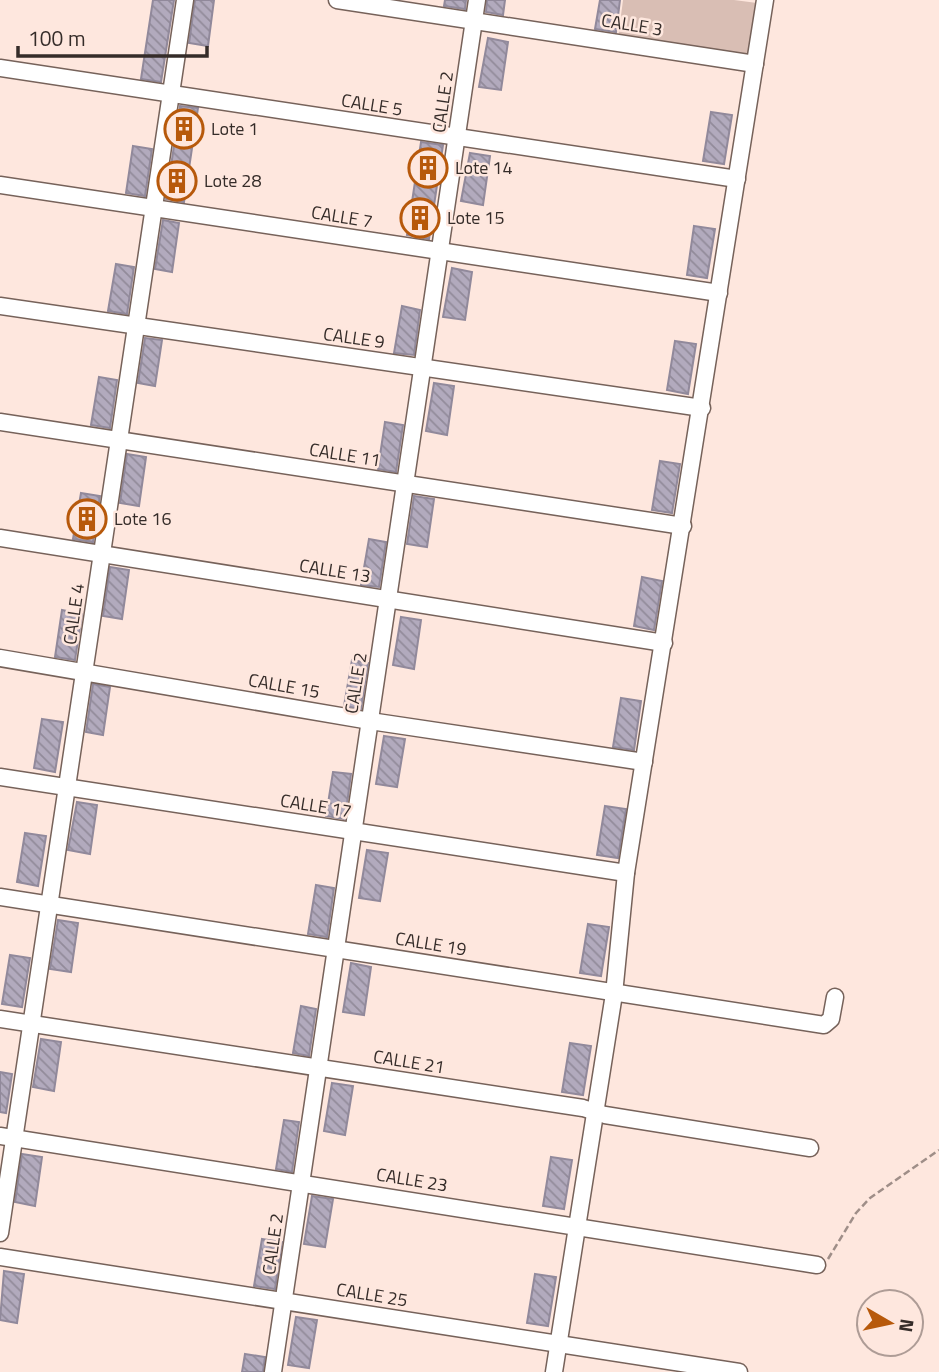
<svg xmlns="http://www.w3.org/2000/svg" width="939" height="1372" font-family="'Titillium Web',sans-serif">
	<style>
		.green { fill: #d9beb4 }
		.building { fill: url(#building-back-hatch); stroke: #91899b; stroke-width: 2 }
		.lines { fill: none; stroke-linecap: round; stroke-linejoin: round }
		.minor-casing { stroke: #76625a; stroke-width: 19 }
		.path { stroke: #9f8e88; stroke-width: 2.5; stroke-dasharray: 7 3.5; stroke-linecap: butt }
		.minor { stroke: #fff; stroke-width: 16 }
		.labels { text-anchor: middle; stroke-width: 5; stroke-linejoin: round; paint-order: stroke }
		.street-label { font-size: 18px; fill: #352c29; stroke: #fee7de }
		.poi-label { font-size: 18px; fill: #352c29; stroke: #fee7de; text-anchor: start }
	</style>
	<defs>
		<pattern id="building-back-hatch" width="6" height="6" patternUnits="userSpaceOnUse" patternTransform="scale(1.75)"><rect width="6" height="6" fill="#b2aabd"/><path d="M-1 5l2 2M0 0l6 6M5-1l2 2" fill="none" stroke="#928b9a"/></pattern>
	</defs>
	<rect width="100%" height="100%" fill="#fee7de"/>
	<path class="green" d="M 623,0 L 734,0 L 757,3 L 749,58 L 618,39 Z"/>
	<g class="building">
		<path d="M 153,0 L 174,0 L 161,82 L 141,79 Z"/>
		<path d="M 195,0 L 214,0 L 208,46 L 189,43 Z"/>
		<path d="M 445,0 L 466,0 L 465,9 L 444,6 Z"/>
		<path d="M 487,0 L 505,0 L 503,15 L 486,12 Z"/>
		<path d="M 600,0 L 620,0 L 616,32 L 595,29 Z"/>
		<path d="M 488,38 L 508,42 L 501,90 L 479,87 Z"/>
		<path d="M 180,106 L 198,108 L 184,202 L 166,199 Z"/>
		<path d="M 711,112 L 732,115 L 724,164 L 703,161 Z"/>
		<path d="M 421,142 L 443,145 L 429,239 L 407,235 Z"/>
		<path d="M 133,146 L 152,149 L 145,196 L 126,193 Z"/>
		<path d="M 470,153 L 490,156 L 483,205 L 461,201 Z"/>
		<path d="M 163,220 L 179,223 L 172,272 L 155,269 Z"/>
		<path d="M 694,226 L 715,229 L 707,278 L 687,275 Z"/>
		<path d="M 116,264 L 134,267 L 127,314 L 108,311 Z"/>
		<path d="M 452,268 L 472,272 L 465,320 L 443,317 Z"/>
		<path d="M 402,306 L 420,310 L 414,355 L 394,353 Z"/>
		<path d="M 145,338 L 162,340 L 155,386 L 138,383 Z"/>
		<path d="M 675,341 L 696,344 L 688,394 L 667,390 Z"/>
		<path d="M 99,377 L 117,380 L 110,428 L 91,425 Z"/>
		<path d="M 434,383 L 454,386 L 447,435 L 426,431 Z"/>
		<path d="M 385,422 L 403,425 L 396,472 L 378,469 Z"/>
		<path d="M 127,454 L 146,457 L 139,506 L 120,503 Z"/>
		<path d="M 660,461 L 680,464 L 672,513 L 652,510 Z"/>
		<path d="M 81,493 L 100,496 L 93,542 L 73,539 Z"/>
		<path d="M 414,496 L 434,499 L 427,547 L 407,544 Z"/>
		<path d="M 369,539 L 386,542 L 379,587 L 361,585 Z"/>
		<path d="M 110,567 L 129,570 L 122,619 L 103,616 Z"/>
		<path d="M 642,577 L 662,581 L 654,630 L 634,626 Z"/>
		<path d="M 62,610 L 82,614 L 75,660 L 55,657 Z"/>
		<path d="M 401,617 L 421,620 L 414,669 L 393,665 Z"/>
		<path d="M 352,660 L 368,663 L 361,709 L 344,706 Z"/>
		<path d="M 93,684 L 110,687 L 103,735 L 86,732 Z"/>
		<path d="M 621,698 L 641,701 L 634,750 L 613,747 Z"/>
		<path d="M 42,719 L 63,722 L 55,772 L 34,768 Z"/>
		<path d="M 384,736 L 405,739 L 397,787 L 376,784 Z"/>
		<path d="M 333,772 L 351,774 L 345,819 L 326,816 Z"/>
		<path d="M 77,802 L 97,805 L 90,854 L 68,850 Z"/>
		<path d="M 605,806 L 626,809 L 618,858 L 597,855 Z"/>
		<path d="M 25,833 L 46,836 L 38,886 L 17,882 Z"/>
		<path d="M 367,850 L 388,853 L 380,901 L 359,898 Z"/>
		<path d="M 316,885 L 334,888 L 327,937 L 308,934 Z"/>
		<path d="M 58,920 L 78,923 L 71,972 L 50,969 Z"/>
		<path d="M 588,924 L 609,927 L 601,976 L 580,973 Z"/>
		<path d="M 10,955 L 30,958 L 22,1007 L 2,1004 Z"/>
		<path d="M 351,963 L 371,967 L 364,1015 L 343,1012 Z"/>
		<path d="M 301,1006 L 316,1009 L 309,1056 L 293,1053 Z"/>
		<path d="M 41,1039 L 61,1042 L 54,1091 L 33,1087 Z"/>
		<path d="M 570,1043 L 591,1046 L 583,1095 L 562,1092 Z"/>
		<path d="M 0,1072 L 12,1074 L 6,1113 L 0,1112 Z"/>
		<path d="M 332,1083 L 353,1086 L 345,1135 L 324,1131 Z"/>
		<path d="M 284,1120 L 299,1122 L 292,1172 L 276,1169 Z"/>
		<path d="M 22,1154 L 42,1157 L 35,1206 L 15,1202 Z"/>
		<path d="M 551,1157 L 572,1160 L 564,1209 L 543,1206 Z"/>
		<path d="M 312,1196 L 333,1199 L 325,1247 L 304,1244 Z"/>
		<path d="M 262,1239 L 282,1242 L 275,1289 L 254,1286 Z"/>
		<path d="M 4,1271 L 24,1274 L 17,1323 L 0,1320 Z"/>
		<path d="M 535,1274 L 556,1277 L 548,1326 L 527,1323 Z"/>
		<path d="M 296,1317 L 317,1320 L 309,1368 L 288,1365 Z"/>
		<path d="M 245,1354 L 265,1357 L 263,1372 L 242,1372 Z"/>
	</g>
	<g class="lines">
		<g class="minor-casing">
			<g id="minor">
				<path d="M 337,0 L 755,64"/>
				<path d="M 0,68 L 737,179"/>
				<path d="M 0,185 L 719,293"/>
				<path d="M 0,306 L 702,408"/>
				<path d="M 0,422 L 683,526"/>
				<path d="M 0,538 L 664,643"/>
				<path d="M 0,658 L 370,721 L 644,762"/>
				<path d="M 0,777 L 626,873"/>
				<path d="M 0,897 L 824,1025 L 831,1019 L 835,997"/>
				<path d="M 0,1019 L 583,1108 L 605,1115 L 810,1148"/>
				<path d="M 0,1136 L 817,1265"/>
				<path d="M 0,1233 L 185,0"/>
				<path d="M 0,1257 L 739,1372"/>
				<path d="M 273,1372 L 477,0"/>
				<path d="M 554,1372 L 614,994 L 626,873 L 765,0"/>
			</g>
		</g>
		<path class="path" d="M 828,1259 L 856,1213 L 870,1198 L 939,1150"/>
		<use href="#minor" class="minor"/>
	</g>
	<defs>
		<g id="building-ring" transform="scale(2.0125)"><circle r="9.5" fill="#fee7de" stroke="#b7590b" stroke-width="1.5"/><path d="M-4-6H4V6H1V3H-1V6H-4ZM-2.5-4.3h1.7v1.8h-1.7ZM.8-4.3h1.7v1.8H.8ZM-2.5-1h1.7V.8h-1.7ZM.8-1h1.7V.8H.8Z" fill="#b7590b"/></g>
	</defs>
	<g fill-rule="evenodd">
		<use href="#building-ring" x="184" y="129"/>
		<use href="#building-ring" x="428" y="168"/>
		<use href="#building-ring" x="177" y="181"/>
		<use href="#building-ring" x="420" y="218"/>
		<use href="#building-ring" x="87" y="519"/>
	</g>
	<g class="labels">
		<g class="street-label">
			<text transform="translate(632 25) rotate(9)" y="6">CALLE 3</text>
			<text transform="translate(443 102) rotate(-82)" y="6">CALLE 2</text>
			<text transform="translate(372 105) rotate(9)" y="6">CALLE 5</text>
			<text transform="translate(342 217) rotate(9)" y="6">CALLE 7</text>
			<text transform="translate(354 338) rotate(8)" y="6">CALLE 9</text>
			<text transform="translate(345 455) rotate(9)" y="6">CALLE 11</text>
			<text transform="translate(335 571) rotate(9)" y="6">CALLE 13</text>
			<text transform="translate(74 614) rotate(-82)" y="6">CALLE 4</text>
			<text transform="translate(356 683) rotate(-81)" y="6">CALLE 2</text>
			<text transform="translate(284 686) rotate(10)" y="6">CALLE 15</text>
			<text transform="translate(316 806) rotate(9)" y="6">CALLE 17</text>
			<text transform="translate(431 944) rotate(9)" y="6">CALLE 19</text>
			<text transform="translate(409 1062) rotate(9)" y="6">CALLE 21</text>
			<text transform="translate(412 1180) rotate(9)" y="6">CALLE 23</text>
			<text transform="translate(273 1244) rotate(-82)" y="6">CALLE 2</text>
			<text transform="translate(372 1295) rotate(9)" y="6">CALLE 25</text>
		</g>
		<g class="poi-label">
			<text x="211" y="135">Lote 1</text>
			<text x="455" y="174">Lote 14</text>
			<text x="204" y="187">Lote 28</text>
			<text x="447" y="224">Lote 15</text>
			<text x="114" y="525">Lote 16</text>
		</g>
	</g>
	<g transform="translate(890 1323) rotate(99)"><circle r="33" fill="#fee7de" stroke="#ae9c96" stroke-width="2"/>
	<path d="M0-5L12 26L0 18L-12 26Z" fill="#b7590b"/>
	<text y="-10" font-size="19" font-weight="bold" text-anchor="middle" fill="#352c29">N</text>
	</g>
	<path d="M18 46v10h189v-10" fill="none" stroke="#352c29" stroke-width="3.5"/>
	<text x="28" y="46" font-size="21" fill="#352c29" stroke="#fee7de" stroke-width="5" paint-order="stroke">100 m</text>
</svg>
